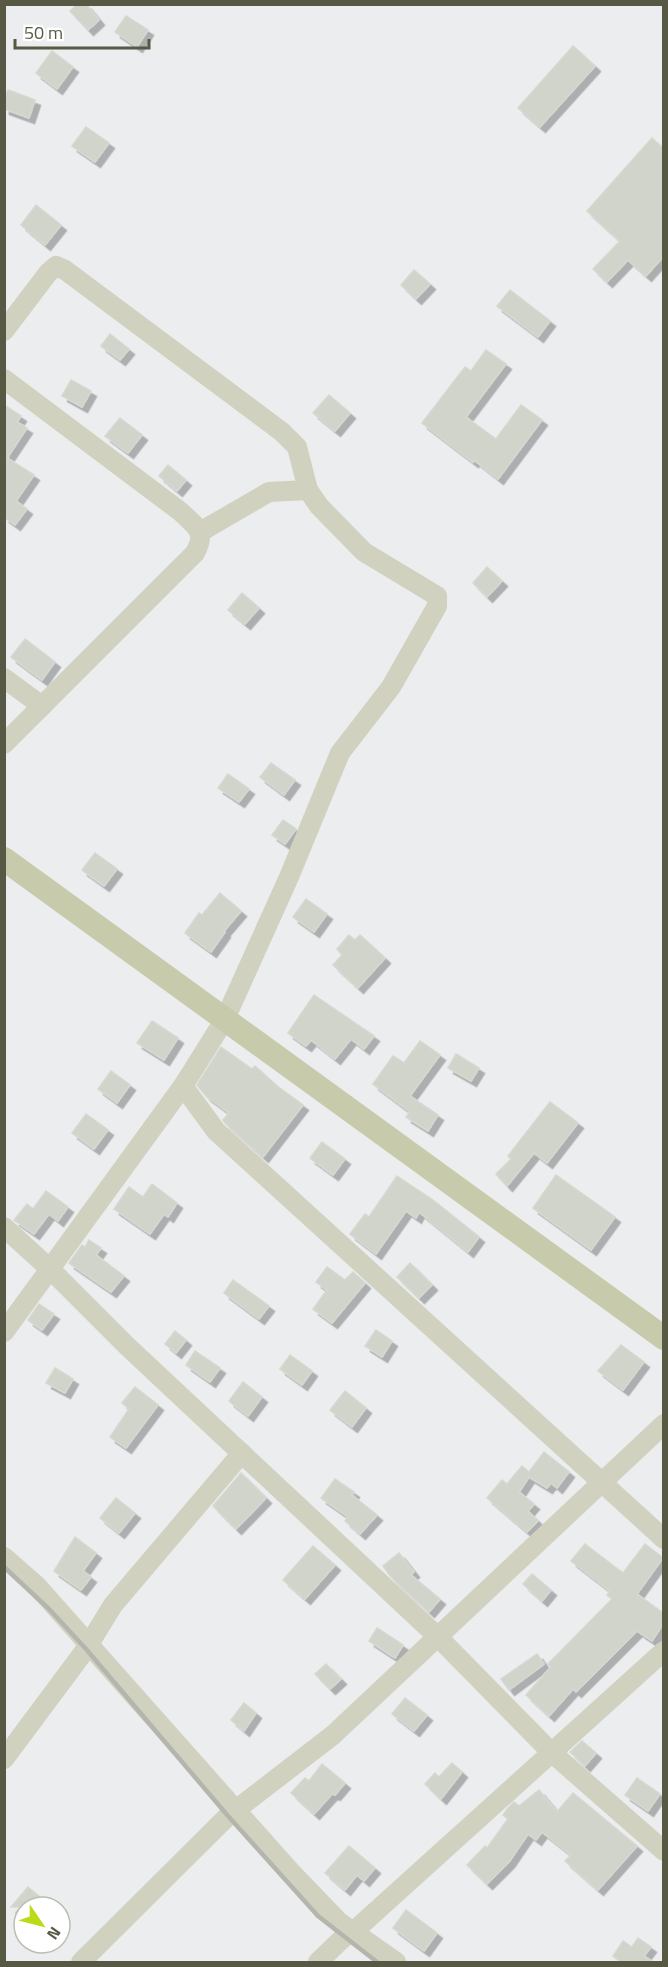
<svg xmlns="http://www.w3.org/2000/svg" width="668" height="1967" font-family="'Titillium Web',sans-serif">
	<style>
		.building { fill: #d1d4ca; stroke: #d5d8cf; stroke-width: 1.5; filter: url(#shadow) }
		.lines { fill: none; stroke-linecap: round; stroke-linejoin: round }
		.minor { stroke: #d0d1be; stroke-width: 20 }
		.major { stroke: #c8cbab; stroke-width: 24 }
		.rail { stroke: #b4b6ae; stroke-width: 4.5 }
	</style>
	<defs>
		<filter id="shadow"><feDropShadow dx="5.5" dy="5.5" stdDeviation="0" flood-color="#0004"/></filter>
	</defs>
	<rect width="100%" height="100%" fill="#ebedef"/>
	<g class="building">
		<path d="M 78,4 L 86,4 L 99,20 L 88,30 L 70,11 Z"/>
		<path d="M 126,16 L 148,30 L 137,47 L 115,32 Z"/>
		<path d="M 573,46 L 595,66 L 540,127 L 518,108 Z"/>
		<path d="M 52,51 L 73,67 L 57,89 L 36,73 Z"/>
		<path d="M 8,90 L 35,100 L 29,118 L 4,109 L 4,99 Z"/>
		<path d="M 86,127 L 109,143 L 95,162 L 72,146 Z"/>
		<path d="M 652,138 L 663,148 L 663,257 L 646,276 L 628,260 L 607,282 L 593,269 L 620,241 L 587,211 Z"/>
		<path d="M 36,205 L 61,225 L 45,245 L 21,225 Z"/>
		<path d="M 414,270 L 430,284 L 416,299 L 401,285 Z"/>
		<path d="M 510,290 L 550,321 L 538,337 L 497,306 Z"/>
		<path d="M 110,334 L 129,349 L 120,360 L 101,346 Z"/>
		<path d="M 486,350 L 506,364 L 466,417 L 496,439 L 521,405 L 542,420 L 498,479 L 474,460 L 473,462 L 422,423 L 465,367 L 471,371 Z"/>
		<path d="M 71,380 L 91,391 L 82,407 L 62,396 Z"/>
		<path d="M 329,395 L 350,413 L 335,431 L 313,413 Z"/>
		<path d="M 4,405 L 21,416 L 17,422 L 27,428 L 7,458 L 34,475 L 16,501 L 27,509 L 15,525 L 4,517 Z"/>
		<path d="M 120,418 L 142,435 L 128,453 L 105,436 Z"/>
		<path d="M 168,465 L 186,480 L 177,491 L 159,476 Z"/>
		<path d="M 487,567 L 502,581 L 487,597 L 473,583 Z"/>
		<path d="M 242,593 L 259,608 L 245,624 L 228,610 Z"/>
		<path d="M 25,639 L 55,662 L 42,680 L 11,657 Z"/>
		<path d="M 271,763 L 295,780 L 284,795 L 260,777 Z"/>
		<path d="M 228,774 L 249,789 L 239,802 L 218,788 Z"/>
		<path d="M 283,820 L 296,829 L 285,844 L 272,835 Z"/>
		<path d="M 95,853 L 117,869 L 104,886 L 82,870 Z"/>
		<path d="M 220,893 L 241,911 L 224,931 L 225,932 L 211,952 L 185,933 L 199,913 L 202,915 Z"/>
		<path d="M 306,899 L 327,914 L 314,932 L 293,917 Z"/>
		<path d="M 349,935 L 355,940 L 360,935 L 385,958 L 358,988 L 333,965 L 342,955 L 337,949 Z"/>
		<path d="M 314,995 L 374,1036 L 364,1049 L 351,1039 L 335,1059 L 311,1040 L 306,1046 L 288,1033 Z"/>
		<path d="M 152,1021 L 178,1038 L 164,1060 L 137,1043 Z"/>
		<path d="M 420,1041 L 440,1055 L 410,1096 L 438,1115 L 428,1131 L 406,1117 L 410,1112 L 373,1084 L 393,1056 L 404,1063 Z"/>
		<path d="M 221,1047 L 252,1069 L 255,1066 L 277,1086 L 303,1105 L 263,1157 L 225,1123 L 223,1120 L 229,1113 L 206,1096 L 197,1085 Z"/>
		<path d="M 456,1054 L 479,1068 L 471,1081 L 448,1068 Z"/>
		<path d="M 111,1071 L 130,1085 L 117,1103 L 98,1089 Z"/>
		<path d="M 550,1102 L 578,1123 L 547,1163 L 534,1153 L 507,1186 L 496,1174 L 511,1159 L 508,1156 Z"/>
		<path d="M 86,1114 L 108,1130 L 94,1149 L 72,1133 Z"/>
		<path d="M 322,1142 L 345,1159 L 333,1175 L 310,1158 Z"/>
		<path d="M 556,1175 L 615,1217 L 591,1250 L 533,1208 Z"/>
		<path d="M 397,1176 L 433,1200 L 479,1237 L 468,1252 L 419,1212 L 416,1218 L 406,1211 L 376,1254 L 350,1234 L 365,1214 L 369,1217 Z"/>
		<path d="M 152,1184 L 177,1203 L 168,1217 L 164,1214 L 150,1234 L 114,1209 L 129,1187 L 143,1197 Z"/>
		<path d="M 46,1191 L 68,1207 L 58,1221 L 49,1214 L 34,1234 L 14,1220 L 27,1204 L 33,1209 Z"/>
		<path d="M 89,1240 L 101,1248 L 96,1255 L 124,1276 L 111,1292 L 69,1263 L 82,1245 L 85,1247 Z"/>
		<path d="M 410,1263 L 432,1285 L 419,1298 L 397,1277 Z"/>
		<path d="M 327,1267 L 345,1280 L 353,1272 L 365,1283 L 332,1323 L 313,1309 L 327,1290 L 316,1282 Z"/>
		<path d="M 233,1280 L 269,1306 L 259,1319 L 224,1293 Z"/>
		<path d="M 39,1304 L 54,1314 L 42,1330 L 28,1320 Z"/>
		<path d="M 376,1330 L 392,1341 L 382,1357 L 365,1346 Z"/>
		<path d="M 175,1331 L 186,1340 L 176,1353 L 165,1344 Z"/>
		<path d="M 621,1345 L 644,1362 L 623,1390 L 598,1371 Z"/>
		<path d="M 195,1351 L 220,1368 L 210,1382 L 186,1365 Z"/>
		<path d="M 290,1355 L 312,1371 L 302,1385 L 280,1369 Z"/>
		<path d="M 55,1368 L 73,1379 L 65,1393 L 46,1383 Z"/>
		<path d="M 243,1382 L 262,1397 L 248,1416 L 229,1401 Z"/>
		<path d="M 135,1387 L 158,1405 L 126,1448 L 110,1437 L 129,1409 L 122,1403 Z"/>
		<path d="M 345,1391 L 366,1408 L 352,1427 L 330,1410 Z"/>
		<path d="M 544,1452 L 569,1472 L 557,1488 L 551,1483 L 547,1488 L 529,1477 L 519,1492 L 534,1504 L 528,1511 L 538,1521 L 527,1532 L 487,1498 L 502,1480 L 507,1484 L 522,1466 L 529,1472 Z"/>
		<path d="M 241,1473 L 266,1498 L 236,1529 L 213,1506 Z"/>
		<path d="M 335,1479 L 354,1492 L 352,1495 L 377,1515 L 360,1534 L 345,1521 L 348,1517 L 321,1498 Z"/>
		<path d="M 116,1498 L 135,1513 L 119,1533 L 100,1518 Z"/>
		<path d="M 75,1537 L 96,1553 L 83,1571 L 91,1577 L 81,1590 L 54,1571 Z"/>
		<path d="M 585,1544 L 623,1573 L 645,1544 L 663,1558 L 637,1594 L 663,1613 L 663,1624 L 652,1641 L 637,1631 L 576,1692 L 573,1689 L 549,1716 L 526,1695 L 551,1667 L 548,1664 L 612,1599 L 607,1595 L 610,1591 L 571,1561 Z"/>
		<path d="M 313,1546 L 335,1565 L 305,1599 L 283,1580 Z"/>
		<path d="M 399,1553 L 414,1572 L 411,1575 L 440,1599 L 429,1612 L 391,1577 L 383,1566 Z"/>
		<path d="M 532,1574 L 551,1590 L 542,1601 L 523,1584 Z"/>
		<path d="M 377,1628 L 403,1645 L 395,1658 L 369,1641 Z"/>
		<path d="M 537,1654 L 544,1664 L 509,1690 L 501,1679 Z"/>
		<path d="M 326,1664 L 341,1679 L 330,1689 L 315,1674 Z"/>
		<path d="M 405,1698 L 427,1715 L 414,1731 L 392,1714 Z"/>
		<path d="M 244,1703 L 256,1713 L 244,1731 L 231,1720 Z"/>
		<path d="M 582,1741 L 596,1753 L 585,1766 L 570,1752 Z"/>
		<path d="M 452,1763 L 462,1772 L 441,1799 L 425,1784 L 435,1773 L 439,1777 Z"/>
		<path d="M 322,1764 L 345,1783 L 335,1795 L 332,1794 L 314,1814 L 291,1793 L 305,1778 L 309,1781 Z"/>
		<path d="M 637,1778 L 660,1794 L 648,1811 L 625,1795 Z"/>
		<path d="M 539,1790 L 557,1812 L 573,1793 L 637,1846 L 598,1890 L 565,1861 L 571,1855 L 542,1832 L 536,1840 L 528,1834 L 509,1862 L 487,1884 L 467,1865 L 485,1846 L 487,1848 L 508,1819 L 503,1815 L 508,1808 L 514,1802 L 519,1806 Z"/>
		<path d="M 349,1846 L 375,1868 L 364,1881 L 357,1875 L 345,1890 L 325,1873 Z"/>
		<path d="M 28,1887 L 52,1907 L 11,1907 Z"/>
		<path d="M 406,1910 L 437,1933 L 424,1951 L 393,1928 Z"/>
		<path d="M 638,1938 L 651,1947 L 644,1956 L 653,1962 L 621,1962 L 613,1956 L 623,1941 L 632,1947 Z"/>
	</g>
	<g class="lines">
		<g class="minor">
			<path d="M 4,331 L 48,273 L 56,266 L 65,270 L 282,432 L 297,447 L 308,490 L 319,506 L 364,552 L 437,596 L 437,606 L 391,687 L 340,753 L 289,877 L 225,1019 L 183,1086 L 4,1332"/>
			<path d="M 4,379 L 181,512 C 196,527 207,531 195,553 L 4,744"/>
			<path d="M 200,532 L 269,492 L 308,490"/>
			<path d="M 4,678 L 42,706"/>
			<path d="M 183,1086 L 216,1131 L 664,1539"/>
			<path d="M 4,1227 L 51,1270 L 127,1346 L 438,1637 L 551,1752 L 664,1851"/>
			<path d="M 4,1557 L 36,1585 L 290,1871 L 339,1922 L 396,1962"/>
			<path d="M 4,1759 L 86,1649 L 113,1605 L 242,1453"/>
			<path d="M 81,1962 L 228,1816 L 333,1735 L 664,1424"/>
			<path d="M 318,1962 L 343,1938 L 353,1932 L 664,1651"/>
		</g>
		<path class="major" d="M 4,859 L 664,1338"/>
		<path class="rail" d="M 4,1567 L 49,1609 L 86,1649 L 228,1816 L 318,1916 L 377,1962"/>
	</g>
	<rect width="668" height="1967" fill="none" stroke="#575944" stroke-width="12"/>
	<g transform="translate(42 1925) rotate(125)"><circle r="28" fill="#ffffff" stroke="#bcbdb4" stroke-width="1.5"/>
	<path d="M0-4.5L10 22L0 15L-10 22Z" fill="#bbdb19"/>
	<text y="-9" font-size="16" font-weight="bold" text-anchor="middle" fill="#575944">N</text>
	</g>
	<path d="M15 39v9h134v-9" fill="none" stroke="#575944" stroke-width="3"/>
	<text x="24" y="39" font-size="18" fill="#575944" stroke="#ffffff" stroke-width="4.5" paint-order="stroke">50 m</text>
</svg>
